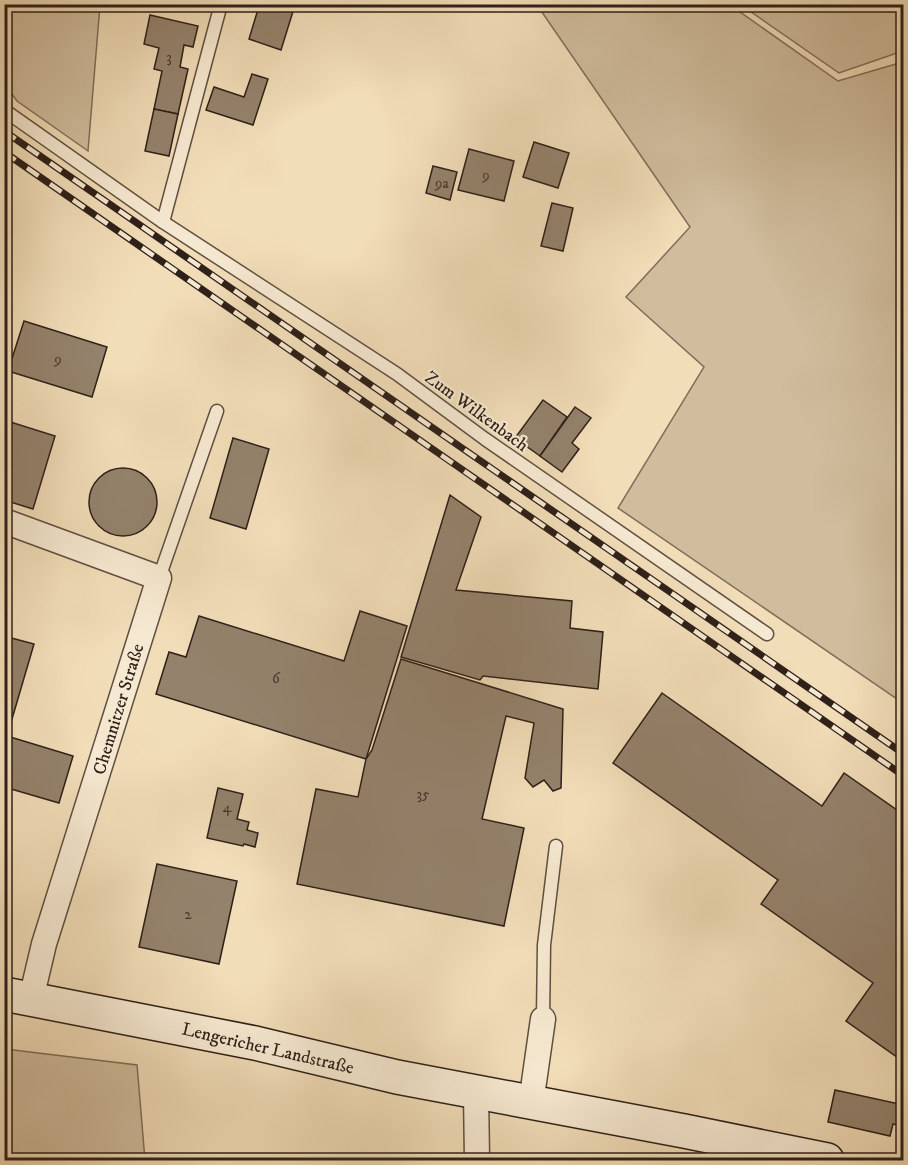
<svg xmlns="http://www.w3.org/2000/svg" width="908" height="1165" font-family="'IM FELL DW Pica',serif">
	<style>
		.green { fill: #d0bd9d; stroke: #806e5b; stroke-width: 1.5 }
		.building { fill: #94826c; stroke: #2f2019; stroke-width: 1.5 }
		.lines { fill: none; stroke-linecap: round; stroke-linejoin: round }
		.lane-casing { stroke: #604f41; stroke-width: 15 }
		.street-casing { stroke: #604f41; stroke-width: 27 }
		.secondary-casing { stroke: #2f2019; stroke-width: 36 }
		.lane { stroke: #f6e9d1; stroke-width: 12 }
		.street { stroke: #f6e9d1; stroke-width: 24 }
		.secondary { stroke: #f6e9d1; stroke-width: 33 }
		.rail-casing { stroke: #2f2019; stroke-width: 7 }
		.rail { stroke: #f6e9d1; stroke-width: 4.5; stroke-dasharray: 14; stroke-linecap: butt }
		.labels { text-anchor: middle; stroke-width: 4.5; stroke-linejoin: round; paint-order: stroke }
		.number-label { font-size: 15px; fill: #48382e }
		.street-label { font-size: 18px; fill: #2f2019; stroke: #f6e9d1 }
	</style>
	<rect width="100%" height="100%" fill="#f1ddb8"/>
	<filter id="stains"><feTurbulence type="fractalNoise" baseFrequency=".00333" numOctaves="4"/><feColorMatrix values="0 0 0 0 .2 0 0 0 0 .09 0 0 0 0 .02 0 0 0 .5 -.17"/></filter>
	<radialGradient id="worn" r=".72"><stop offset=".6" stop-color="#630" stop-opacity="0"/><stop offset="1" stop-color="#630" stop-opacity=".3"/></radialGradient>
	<g class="green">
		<path d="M 5,4 L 100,5 L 88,151 L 17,101 L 5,85 Z"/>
		<path d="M 537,5 L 730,5 L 838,81 L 896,64 L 904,89 L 903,703 L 618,508 L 704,367 L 626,297 L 690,227 Z"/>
		<path d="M 741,5 L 903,5 L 903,51 L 839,73 Z"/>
		<path d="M 5,1049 L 137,1065 L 145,1160 L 5,1160 Z"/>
	</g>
	<g class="building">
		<path d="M 273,4 L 295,5 L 281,50 L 249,39 L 259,6 L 272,10 Z"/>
		<path d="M 150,15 L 198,26 L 193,47 L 184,45 L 180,67 L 188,69 L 178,114 L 154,109 L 162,71 L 154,69 L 159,48 L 144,44 Z"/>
		<path d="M 252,74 L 268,79 L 253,125 L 206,110 L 214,87 L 244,97 Z"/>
		<path d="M 154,109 L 178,114 L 169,156 L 145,151 Z"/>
		<path d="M 534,142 L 569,153 L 558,188 L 523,177 Z"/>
		<path d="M 469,149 L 514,161 L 504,201 L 458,190 Z"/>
		<path d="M 433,166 L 457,172 L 450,200 L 426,193 Z"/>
		<path d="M 552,203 L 573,208 L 563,251 L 541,246 Z"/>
		<path d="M 24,321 L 107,347 L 92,397 L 8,371 Z"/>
		<path d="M 543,400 L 567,417 L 540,456 L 515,438 Z"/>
		<path d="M 575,407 L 591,418 L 572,443 L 579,449 L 562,472 L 540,456 Z"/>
		<path d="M 4,420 L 55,436 L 33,509 L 4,500 Z"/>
		<path d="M 233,438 L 269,449 L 246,529 L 210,518 Z"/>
		<circle cx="123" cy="502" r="34"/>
		<path d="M 450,495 L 481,517 L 456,590 L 572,601 L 570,628 L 603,632 L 598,689 L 483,676 L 480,680 L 401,657 Z"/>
		<path d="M 360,611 L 407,626 L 366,759 L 156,694 L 169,652 L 186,657 L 199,616 L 344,661 Z"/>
		<path d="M 4,636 L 34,644 L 7,736 L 73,756 L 59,803 L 4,787 Z"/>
		<path d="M 401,659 L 563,709 L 561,788 L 553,791 L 544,780 L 533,787 L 525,778 L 534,723 L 506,716 L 482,819 L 524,828 L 504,926 L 297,884 L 316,789 L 358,797 L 366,759 L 372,750 Z"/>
		<path d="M 662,693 L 822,806 L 844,773 L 904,815 L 904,1062 L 846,1021 L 873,983 L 761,904 L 778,880 L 613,763 Z"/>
		<path d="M 218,788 L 243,794 L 237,819 L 249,822 L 247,830 L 258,833 L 255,847 L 244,844 L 243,846 L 207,838 Z"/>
		<path d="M 157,864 L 237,881 L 219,964 L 139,947 Z"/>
		<path d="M 835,1090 L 904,1105 L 904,1126 L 893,1124 L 890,1136 L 828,1122 Z"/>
	</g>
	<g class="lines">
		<g class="lane-casing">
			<g id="lane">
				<path d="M 4,110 L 163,222 L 397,374 L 485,439 L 767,634"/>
				<path d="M 163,222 L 221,4"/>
				<path d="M 159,578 L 217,411"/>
				<path d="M 543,1019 L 544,945 L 556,846"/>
			</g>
		</g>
		<g class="street-casing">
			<g id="street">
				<path d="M 4,521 L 159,578 L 44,944 L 31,999"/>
				<path d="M 476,1093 L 477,1160"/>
				<path d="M 531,1103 L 543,1019"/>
			</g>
		</g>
		<g class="secondary-casing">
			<path id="secondary" d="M 4,994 L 255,1043 L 397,1077 L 684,1131 L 827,1160"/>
		</g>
		<use href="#lane" class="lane"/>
		<use href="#street" class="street"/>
		<use href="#secondary" class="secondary"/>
		<g class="rail-casing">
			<g id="rail">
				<path d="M 4,131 L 904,754"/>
				<path d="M 4,152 L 904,776"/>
			</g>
		</g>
		<use href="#rail" class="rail"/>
	</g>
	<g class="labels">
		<g class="number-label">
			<text x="169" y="62">3</text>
			<text x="486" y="180">9</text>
			<text x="442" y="188">9a</text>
			<text x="58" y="364">9</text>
			<text x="276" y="683">6</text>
			<text x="423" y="799">35</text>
			<text x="227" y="812">4</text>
			<text x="188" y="919">2</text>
		</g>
		<g class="street-label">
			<text transform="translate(477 411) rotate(36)" y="6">Zum Wilkenbach</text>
			<text transform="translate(118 709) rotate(-73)" y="6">Chemnitzer Straße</text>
			<text transform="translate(268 1048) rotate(13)" y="6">Lengericher Landstraße</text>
		</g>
	</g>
	<rect width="908" height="1165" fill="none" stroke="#f1ddb8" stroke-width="24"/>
	<rect x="6" y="6" width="896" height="1153" fill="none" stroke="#2f2019" stroke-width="3"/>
	<rect x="12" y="12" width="884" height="1141" fill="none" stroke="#2f2019" stroke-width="1.5"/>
	<rect width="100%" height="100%" filter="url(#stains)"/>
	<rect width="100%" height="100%" fill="url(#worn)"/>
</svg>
